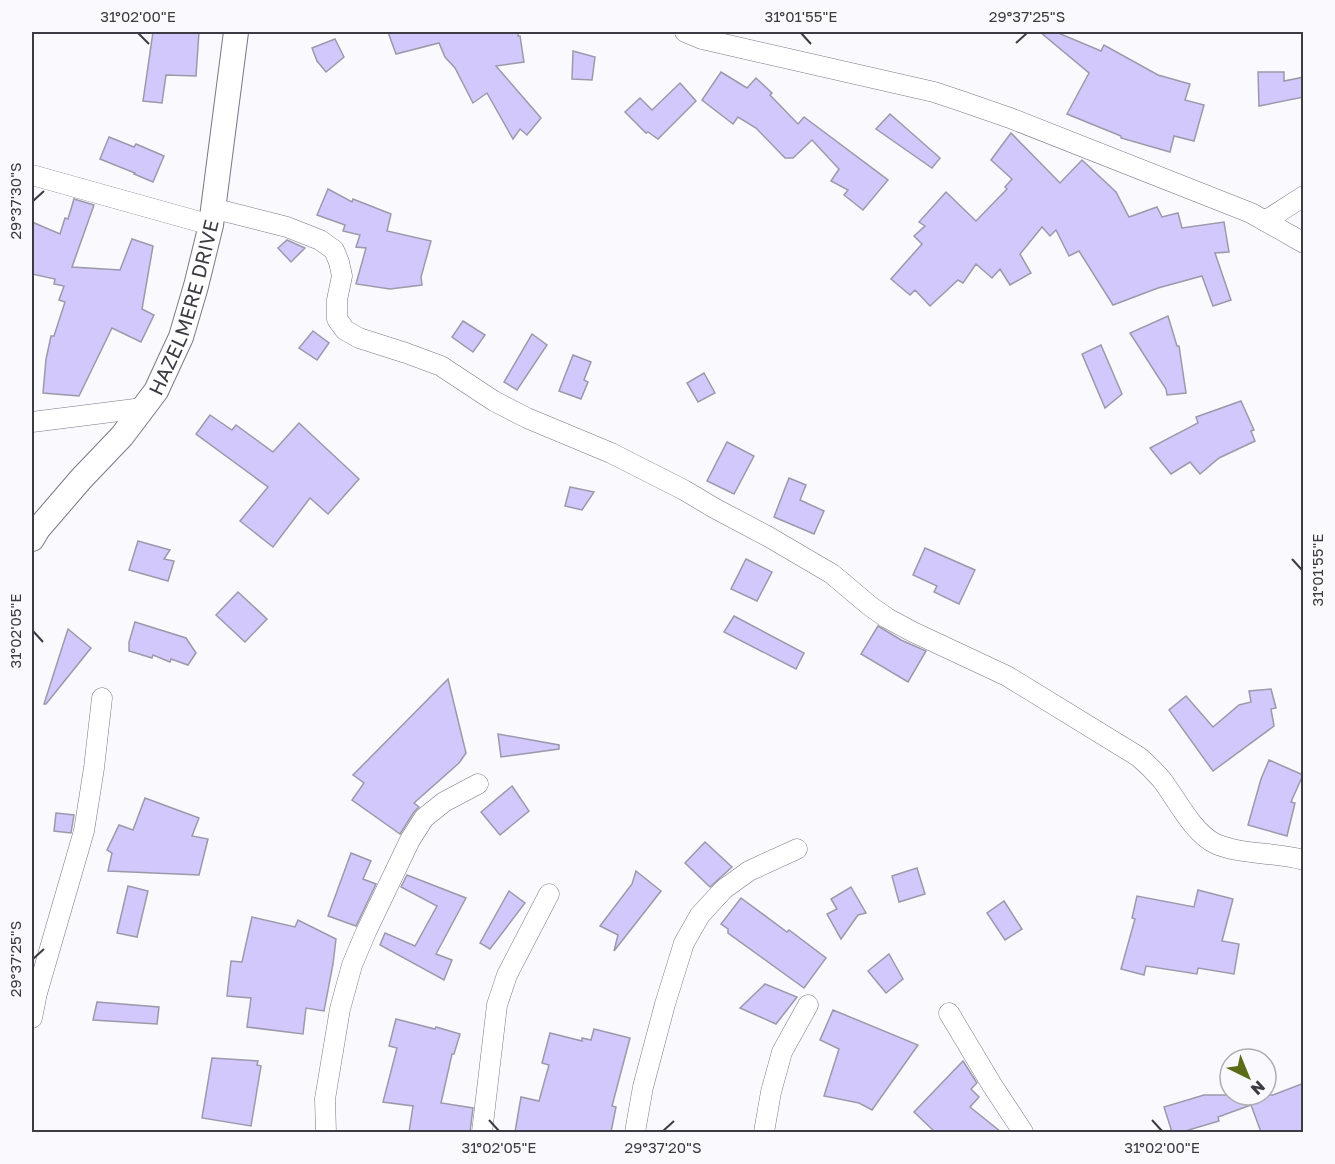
<svg xmlns="http://www.w3.org/2000/svg" width="1335" height="1164" font-family="'Golos Text',sans-serif">
	<style>
		.building { fill: #d2c8fc; stroke: #9c99ab; stroke-width: 1.5 }
		.lines { fill: none; stroke-linecap: round; stroke-linejoin: round }
		.minor-casing { stroke: #7b7789; stroke-width: 21 }
		.tertiary-casing { stroke: #7b7789; stroke-width: 26 }
		.minor { stroke: #fff; stroke-width: 20 }
		.tertiary { stroke: #fff; stroke-width: 24 }
		.ticks { fill: none; stroke: #3c3a42; stroke-width: 2 }
		.labels { text-anchor: middle; stroke-width: 6; stroke-linejoin: round; paint-order: stroke }
		.street-label { font-size: 20px; fill: #3c3a42; stroke: #faf9fd }
		.neatline { fill: none; stroke: #3c3a42; stroke-width: 2 }
		.ticks-label { font-size: 15px; text-anchor: middle; fill: #3c3a42 }
	</style>
	<rect width="100%" height="100%" fill="#faf9fd"/>
	<g class="building">
		<path d="M 153,32 L 199,32 L 196,76 L 166,75 L 162,103 L 143,101 Z"/>
		<path d="M 388,32 L 518,32 L 518,36 L 520,36 L 524,62 L 496,66 L 541,118 L 527,135 L 520,129 L 513,139 L 487,93 L 473,103 L 455,68 L 445,57 L 439,43 L 396,54 Z"/>
		<path d="M 1040,32 L 1056,32 L 1101,51 L 1104,45 L 1158,75 L 1190,84 L 1185,100 L 1204,105 L 1194,141 L 1174,136 L 1170,152 L 1121,138 L 1121,136 L 1067,114 L 1089,73 Z"/>
		<path d="M 335,39 L 344,57 L 326,72 L 317,61 L 312,48 Z"/>
		<path d="M 573,51 L 595,57 L 592,80 L 572,79 Z"/>
		<path d="M 721,72 L 747,88 L 756,78 L 772,93 L 770,95 L 798,124 L 804,117 L 888,180 L 863,210 L 844,195 L 848,190 L 831,181 L 839,169 L 812,140 L 793,158 L 785,158 L 756,128 L 738,117 L 733,124 L 702,100 Z"/>
		<path d="M 1258,72 L 1284,72 L 1284,81 L 1304,77 L 1304,97 L 1259,106 Z"/>
		<path d="M 680,83 L 696,101 L 658,139 L 648,132 L 646,133 L 625,112 L 640,98 L 652,110 Z"/>
		<path d="M 890,114 L 940,158 L 932,168 L 876,129 Z"/>
		<path d="M 1011,133 L 1060,183 L 1082,160 L 1116,192 L 1129,217 L 1157,207 L 1162,217 L 1178,213 L 1182,228 L 1224,222 L 1229,252 L 1215,253 L 1231,300 L 1213,306 L 1202,276 L 1158,288 L 1113,305 L 1079,251 L 1069,256 L 1056,230 L 1050,236 L 1042,227 L 1020,254 L 1031,273 L 1010,285 L 1000,269 L 992,278 L 976,264 L 963,283 L 958,280 L 930,306 L 915,290 L 910,295 L 891,279 L 922,244 L 914,236 L 925,226 L 919,222 L 946,192 L 976,221 L 1007,189 L 1005,187 L 1012,179 L 991,160 Z"/>
		<path d="M 109,137 L 134,147 L 136,144 L 164,156 L 153,182 L 134,174 L 135,173 L 100,159 Z"/>
		<path d="M 328,189 L 352,202 L 353,199 L 391,214 L 387,231 L 431,241 L 421,277 L 422,285 L 390,289 L 356,284 L 366,248 L 356,247 L 360,235 L 343,231 L 345,225 L 317,215 Z"/>
		<path d="M 74,199 L 94,205 L 72,267 L 120,270 L 132,239 L 153,246 L 142,309 L 154,315 L 141,342 L 112,328 L 79,396 L 43,393 L 46,359 L 51,336 L 54,336 L 65,302 L 59,300 L 64,286 L 54,284 L 55,279 L 32,274 L 32,222 L 60,234 L 65,218 L 68,219 Z"/>
		<path d="M 287,240 L 305,248 L 291,262 L 278,248 Z"/>
		<path d="M 1168,316 L 1177,346 L 1179,346 L 1186,393 L 1167,395 L 1166,389 L 1130,333 Z"/>
		<path d="M 463,321 L 485,335 L 473,352 L 452,337 Z"/>
		<path d="M 313,331 L 329,343 L 317,360 L 299,348 Z"/>
		<path d="M 532,334 L 547,345 L 517,390 L 504,382 Z"/>
		<path d="M 1101,345 L 1122,394 L 1105,408 L 1082,354 Z"/>
		<path d="M 573,355 L 591,362 L 584,380 L 588,382 L 581,399 L 559,391 Z"/>
		<path d="M 704,373 L 715,393 L 698,402 L 687,383 Z"/>
		<path d="M 1241,401 L 1254,430 L 1251,431 L 1255,441 L 1219,458 L 1200,474 L 1190,462 L 1171,474 L 1150,448 L 1198,423 L 1196,417 Z"/>
		<path d="M 210,415 L 232,430 L 236,425 L 273,452 L 299,423 L 359,479 L 328,514 L 310,498 L 273,547 L 240,521 L 268,487 L 196,434 Z"/>
		<path d="M 727,442 L 754,456 L 734,494 L 707,481 Z"/>
		<path d="M 789,478 L 806,485 L 800,500 L 824,511 L 814,534 L 774,517 Z"/>
		<path d="M 570,487 L 594,492 L 582,510 L 565,506 Z"/>
		<path d="M 138,541 L 170,550 L 164,559 L 174,561 L 168,581 L 129,570 Z"/>
		<path d="M 925,548 L 975,570 L 959,604 L 934,592 L 937,586 L 913,575 Z"/>
		<path d="M 746,559 L 772,572 L 757,601 L 731,589 Z"/>
		<path d="M 238,592 L 267,619 L 245,642 L 216,615 Z"/>
		<path d="M 734,616 L 804,653 L 796,669 L 724,632 Z"/>
		<path d="M 135,622 L 186,638 L 196,653 L 188,665 L 171,659 L 170,662 L 153,655 L 152,658 L 129,651 L 129,642 Z"/>
		<path d="M 878,626 L 901,640 L 926,651 L 908,682 L 861,654 Z"/>
		<path d="M 68,629 L 91,648 L 46,704 L 44,704 Z"/>
		<path d="M 448,679 L 466,753 L 459,763 L 414,803 L 419,807 L 414,812 L 400,834 L 352,800 L 364,783 L 353,775 Z"/>
		<path d="M 1271,689 L 1276,708 L 1271,709 L 1274,726 L 1213,771 L 1169,710 L 1186,696 L 1213,727 L 1239,705 L 1251,702 L 1249,691 Z"/>
		<path d="M 498,734 L 559,745 L 559,749 L 501,757 Z"/>
		<path d="M 1269,760 L 1303,775 L 1291,802 L 1295,803 L 1287,836 L 1248,825 L 1261,779 Z"/>
		<path d="M 512,786 L 529,811 L 500,835 L 481,812 Z"/>
		<path d="M 145,798 L 199,818 L 192,836 L 208,839 L 199,875 L 108,871 L 112,853 L 107,850 L 119,825 L 133,830 Z"/>
		<path d="M 56,813 L 74,815 L 71,833 L 54,831 Z"/>
		<path d="M 705,842 L 732,867 L 710,887 L 685,863 Z"/>
		<path d="M 351,853 L 371,861 L 363,879 L 376,884 L 356,926 L 328,916 Z"/>
		<path d="M 917,868 L 925,894 L 899,902 L 892,876 Z"/>
		<path d="M 636,871 L 661,891 L 614,951 L 618,935 L 600,926 L 632,884 Z"/>
		<path d="M 407,875 L 466,898 L 436,954 L 452,960 L 444,980 L 380,945 L 385,933 L 415,946 L 437,906 L 401,887 Z"/>
		<path d="M 128,886 L 148,891 L 137,937 L 117,933 Z"/>
		<path d="M 851,887 L 866,913 L 858,915 L 841,939 L 827,914 L 837,909 L 831,899 Z"/>
		<path d="M 1198,890 L 1233,899 L 1222,941 L 1239,944 L 1234,974 L 1198,968 L 1197,974 L 1146,966 L 1144,975 L 1121,969 L 1135,919 L 1132,918 L 1137,896 L 1194,907 Z"/>
		<path d="M 509,891 L 525,903 L 490,949 L 480,943 Z"/>
		<path d="M 741,898 L 787,932 L 789,930 L 826,958 L 804,988 L 728,933 L 728,929 L 721,924 Z"/>
		<path d="M 1004,901 L 1022,929 L 1005,940 L 987,913 Z"/>
		<path d="M 252,917 L 295,927 L 298,920 L 336,939 L 333,964 L 324,1011 L 306,1008 L 303,1034 L 247,1027 L 251,998 L 227,996 L 231,961 L 242,962 Z"/>
		<path d="M 889,954 L 903,979 L 886,993 L 868,971 Z"/>
		<path d="M 765,984 L 797,997 L 776,1024 L 740,1008 Z"/>
		<path d="M 97,1002 L 159,1007 L 157,1024 L 93,1020 Z"/>
		<path d="M 833,1010 L 918,1045 L 872,1110 L 859,1103 L 824,1096 L 839,1049 L 820,1040 Z"/>
		<path d="M 396,1019 L 435,1029 L 436,1027 L 460,1034 L 454,1054 L 452,1054 L 441,1103 L 473,1108 L 470,1132 L 409,1132 L 413,1106 L 383,1102 L 397,1048 L 389,1046 Z"/>
		<path d="M 594,1029 L 630,1038 L 612,1106 L 616,1107 L 611,1132 L 515,1132 L 521,1097 L 539,1101 L 549,1065 L 542,1063 L 550,1033 L 582,1041 L 582,1038 L 591,1040 Z"/>
		<path d="M 212,1058 L 258,1061 L 257,1065 L 261,1066 L 251,1126 L 202,1118 Z"/>
		<path d="M 963,1061 L 977,1083 L 971,1089 L 979,1097 L 970,1107 L 1001,1132 L 935,1132 L 914,1112 Z"/>
		<path d="M 1304,1083 L 1304,1132 L 1261,1132 L 1251,1105 L 1218,1117 L 1219,1121 L 1182,1132 L 1172,1132 L 1164,1107 L 1204,1095 L 1273,1095 Z"/>
	</g>
	<g class="lines">
		<g class="minor-casing">
			<g id="minor">
				<path d="M 685,32 L 702,39 L 934,92 L 961,101 L 1010,118 L 1251,213 L 1304,243"/>
				<path d="M 32,175 L 211,225"/>
				<path d="M 212,208 L 287,227 L 320,240 L 334,250 L 339,262 L 342,276 L 337,300 L 337,319 L 345,330 L 359,338 L 406,353 L 441,366 L 494,401 L 527,418 L 611,453 L 684,490 L 716,509 L 769,537 L 832,574 L 870,606 L 887,618 L 913,632 L 1007,676 L 1139,757 C 1147,764 1155,772 1162,780 C 1177,800 1193,833 1216,844 C 1242,855 1276,852 1304,860"/>
				<path d="M 1265,221 L 1304,196"/>
				<path d="M 32,422 L 143,408"/>
				<path d="M 949,1013 L 992,1085 L 1023,1132"/>
				<path d="M 32,1018 L 37,993 L 84,831 L 94,768 L 102,698"/>
				<path d="M 326,1132 L 325,1099 L 340,1009 L 352,965 L 366,932 L 410,840 L 424,818 L 444,802 L 478,784"/>
				<path d="M 482,1132 L 497,1005 L 507,975 L 549,894"/>
				<path d="M 635,1132 L 643,1087 L 665,1004 L 684,943 L 700,915 L 724,889 L 749,871 L 797,849"/>
				<path d="M 764,1132 L 771,1092 L 782,1052 L 808,1005"/>
			</g>
		</g>
		<g class="tertiary-casing">
			<g id="tertiary">
				<path id="s1" d="M 32,539 L 38,529 L 81,479 L 122,436 L 156,391 L 181,337 L 196,286 L 211,225 L 236,32"/>
			</g>
		</g>
		<use href="#minor" class="minor"/>
		<use href="#tertiary" class="tertiary"/>
	</g>
	<path class="ticks" d="M 138,33 L 149,44M 801,33 L 811,44M 1016,43 L 1027,33M 33,201 L 44,191M 1292,559 L 1302,570M 33,631 L 43,642M 33,959 L 44,949M 489,1120 L 499,1131M 1152,1120 L 1162,1131M 663,1131 L 674,1121"/>
	<g class="labels">
		<g class="street-label">
			<text dy="7" stroke="none"><textPath href="#s1" startOffset="282">HAZELMERE DRIVE</textPath></text>
		</g>
	</g>
	<rect width="1335" height="1164" fill="none" stroke="#faf9fd" stroke-width="66"/>
	<g transform="translate(1248 1077) rotate(137)"><circle r="28" fill="#faf9fd" stroke="#aeadb2" stroke-width="1.5"/>
	<path d="M0-4.5L10 22L0 15L-10 22Z" fill="#5b6c19"/>
	<text y="-9" font-size="16" font-weight="bold" text-anchor="middle" fill="#3c3a42">N</text>
	</g>
	<rect x="33" y="33" width="1269" height="1098" class="neatline"/>
	<g class="ticks-label">
		<text x="138" y="22">31°02'00"E</text>
		<text x="801" y="22">31°01'55"E</text>
		<text x="1027" y="22">29°37'25"S</text>
		<text transform="translate(16 201) rotate(-90)" y="5">29°37'30"S</text>
		<text transform="translate(1318 570) rotate(-90)" y="5">31°01'55"E</text>
		<text transform="translate(16 631) rotate(-90)" y="5">31°02'05"E</text>
		<text transform="translate(16 959) rotate(-90)" y="5">29°37'25"S</text>
		<text x="499" y="1153">31°02'05"E</text>
		<text x="663" y="1153">29°37'20"S</text>
		<text x="1162" y="1153">31°02'00"E</text>
	</g>
</svg>
